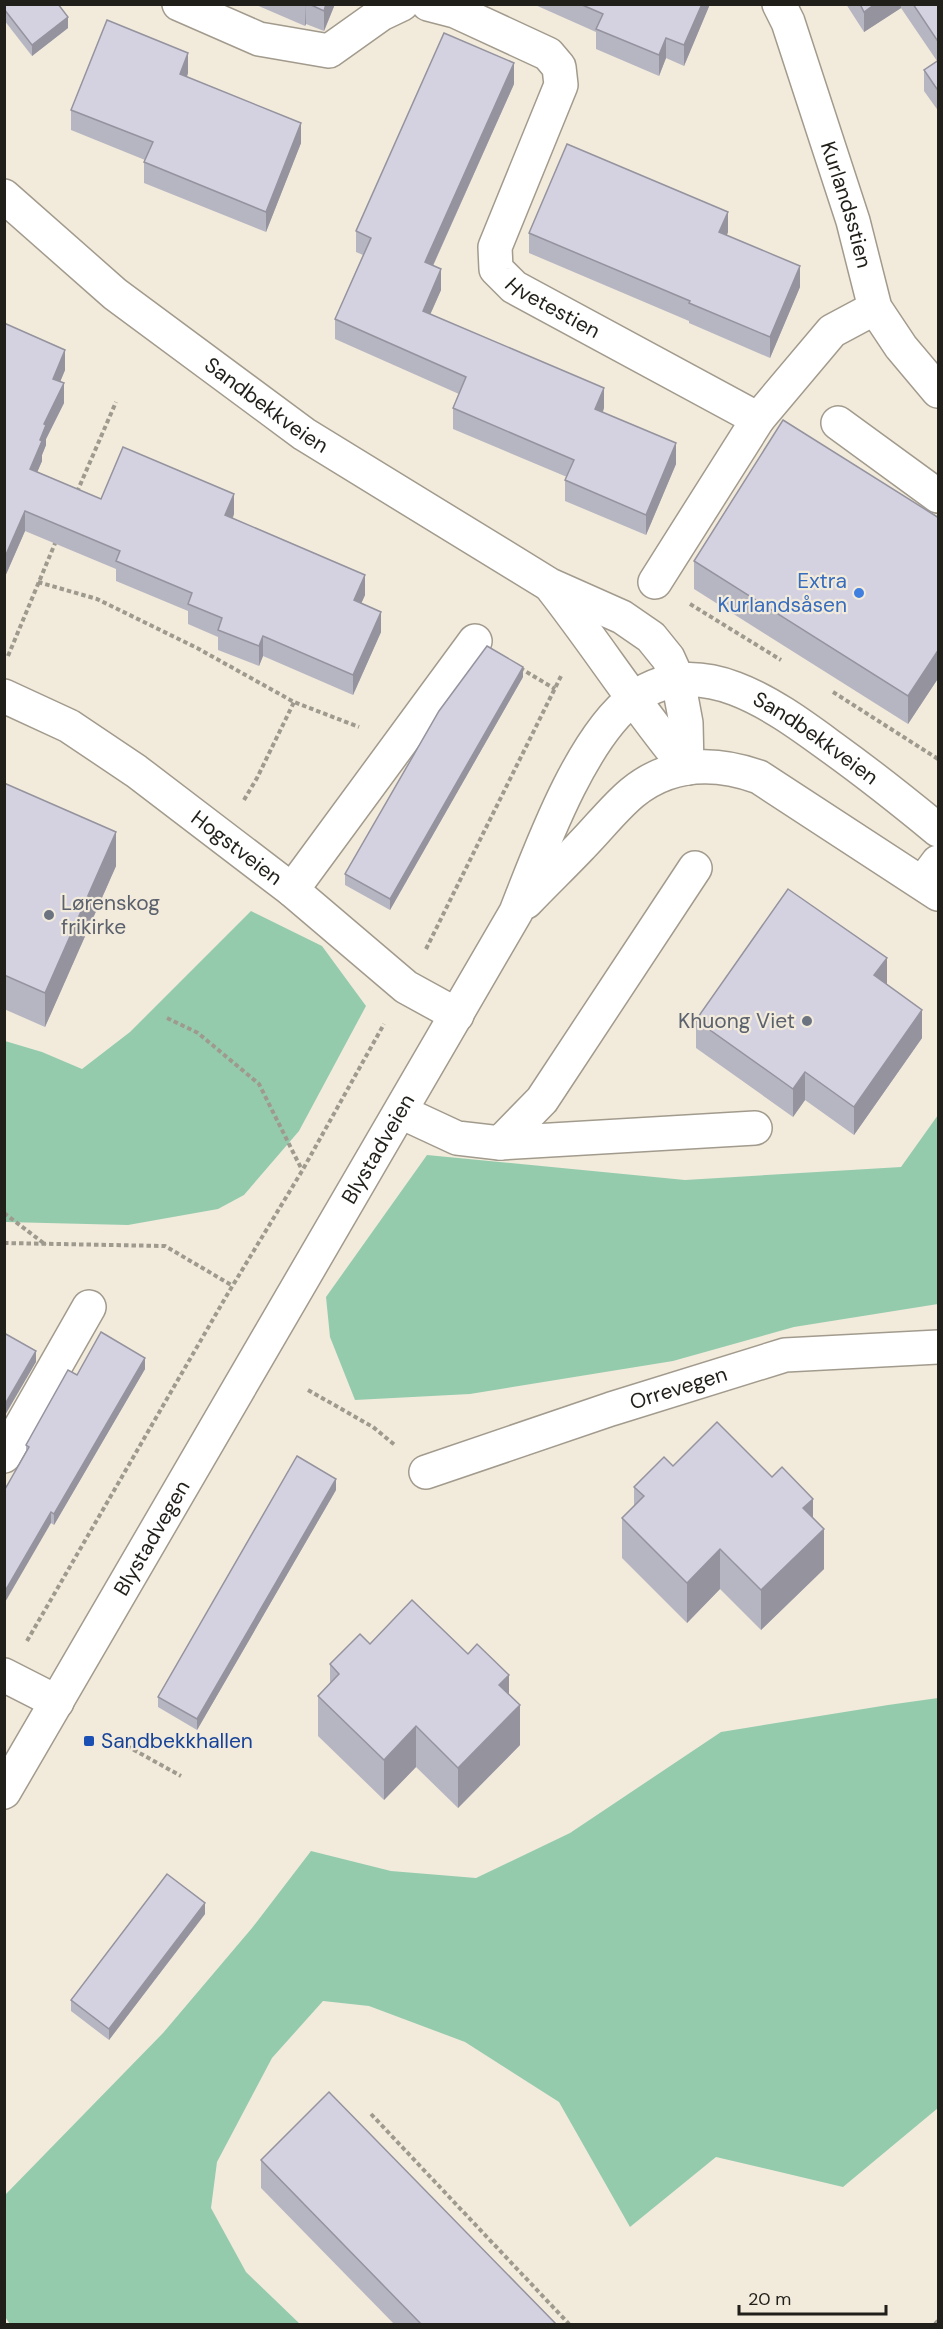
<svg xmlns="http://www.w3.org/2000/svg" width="943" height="2329" font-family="'DM Sans',sans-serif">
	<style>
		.green { fill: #95cbad }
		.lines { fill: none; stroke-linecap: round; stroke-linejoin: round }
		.minor-casing { stroke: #a29b8d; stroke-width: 36 }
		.major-casing { stroke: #a29b8d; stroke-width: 36 }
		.path { stroke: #9f9a8e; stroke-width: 4; stroke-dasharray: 4.5 3; stroke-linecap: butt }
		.minor { stroke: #fff; stroke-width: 33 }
		.major { stroke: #fff; stroke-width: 33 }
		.wall { fill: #b6b5c2 }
		.shaded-wall { fill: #94939e }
		.building { fill: #d4d2e1; stroke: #94939e; stroke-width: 1.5 }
		.shop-dot { fill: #3f7fe0; stroke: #f2ebdc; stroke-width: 2 }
		.worship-dot { fill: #6b7280; stroke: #f2ebdc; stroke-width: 2 }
		.transit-dot { fill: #1a4fb4; stroke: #f2ebdc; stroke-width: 2 }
		.labels { text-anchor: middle; stroke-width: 4.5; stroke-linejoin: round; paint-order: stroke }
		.street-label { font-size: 21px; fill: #211f19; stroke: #f2ebdc }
		.shop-label { font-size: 21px; fill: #366cbe; stroke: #f2ebdc; text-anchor: end }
		.worship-label { font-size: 21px; fill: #5b616d; stroke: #f2ebdc; text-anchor: start }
		.transit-label { font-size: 21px; fill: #164399; stroke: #f2ebdc; text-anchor: start }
	</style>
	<rect width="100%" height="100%" fill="#f2ebdc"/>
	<g class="green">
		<path d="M 251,911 L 322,946 L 366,1006 L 299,1131 L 244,1195 L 218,1209 L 128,1225 L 5,1222 L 5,1041 L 42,1052 L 82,1069 L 130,1032 Z"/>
		<path d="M 938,1115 L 938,1304 L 794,1327 L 673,1361 L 470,1394 L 355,1400 L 330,1337 L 326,1297 L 427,1155 L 685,1180 L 901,1167 Z"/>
		<path d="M 938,1698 L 938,2108 L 843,2187 L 716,2157 L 630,2227 L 559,2102 L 465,2042 L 369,2006 L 323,2001 L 272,2058 L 217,2162 L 211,2208 L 246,2272 L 300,2324 L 10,2324 L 5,2317 L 5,2195 L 163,2033 L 252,1928 L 311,1851 L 391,1871 L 476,1878 L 570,1833 L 721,1732 L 888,1705 Z"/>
	</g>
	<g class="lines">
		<g class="minor-casing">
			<g id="minor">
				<path d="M 179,4 L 259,39 L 329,51 L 381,14 L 402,4"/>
				<path id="s1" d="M 428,4 L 455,11 L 548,54 L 559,67 L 561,85 L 495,247 L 496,269 L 514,287 L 758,419 L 832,331 L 875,308"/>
				<path id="s2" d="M 779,4 L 788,22 L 853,221 L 875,308 L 901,347 L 938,391"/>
				<path id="s3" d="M 4,196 L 115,294 L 304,434 L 550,585 L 622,617 L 651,637 L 668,658 L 678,680 L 686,723 L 687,768"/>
				<path d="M 838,423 L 938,496"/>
				<path d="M 655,582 L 758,419"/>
				<path d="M 553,589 C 599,648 639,711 687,768"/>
				<path id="s4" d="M 4,696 L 69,726 L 136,771 L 292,890 L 406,987 L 457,1015"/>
				<path d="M 923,882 L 938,862"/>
				<path d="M 292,890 L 475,641"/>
				<path d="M 401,1112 L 457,1138 L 500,1143 L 542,1100 L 695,868"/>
				<path d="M 500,1143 L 755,1128"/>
				<path d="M 4,1456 L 89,1307"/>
				<path id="s5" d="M 426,1472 L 611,1409 L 785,1355 L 938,1347"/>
				<path d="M 4,1675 L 57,1702"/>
			</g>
		</g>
		<g class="major-casing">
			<g id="major">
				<path d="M 526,902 C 544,883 563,865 581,846 C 598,829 613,809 632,793 C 670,762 714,761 759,777 L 938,894"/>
				<path id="s6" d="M 4,1792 L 516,912 C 540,851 581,737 634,698 C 702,649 779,709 834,749 C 870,775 904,802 938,830"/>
			</g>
		</g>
		<g class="path">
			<path d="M 77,492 L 116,402"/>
			<path d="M 38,582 L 97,599 L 197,648 L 294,702 L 359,727"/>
			<path d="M 690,604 L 781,660"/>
			<path d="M 8,656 L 56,541"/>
			<path d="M 520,668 L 555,689"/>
			<path d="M 833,692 L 938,759"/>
			<path d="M 244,800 L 257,778 L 294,702"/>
			<path d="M 426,949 L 562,674"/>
			<path d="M 167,1018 L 198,1033 L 259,1084 L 302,1170"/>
			<path d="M 4,1213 L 46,1245"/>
			<path d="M 4,1243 L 165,1246 L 233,1286"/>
			<path d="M 308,1390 L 373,1427 L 396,1446"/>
			<path d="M 27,1641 L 227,1295 L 302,1171 L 384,1024"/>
			<path d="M 107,1735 L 181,1776"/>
			<path d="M 371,2114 L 569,2324"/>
			<path d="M 935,2324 L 938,2321"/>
		</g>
		<use href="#minor" class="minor"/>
		<use href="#major" class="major"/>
	</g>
	<g class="wall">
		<path d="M 4,4 L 68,28 L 32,56 L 4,20 Z"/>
		<path d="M 254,4 L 335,4 L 324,31 L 306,24 L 305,26 Z"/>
		<path d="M 533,4 L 710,4 L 684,66 L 666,58 L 659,76 L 596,49 L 596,32 Z"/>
		<path d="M 846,4 L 939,4 L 939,112 L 924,91 L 924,70 L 937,61 L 901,8 L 864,32 Z"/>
		<path d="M 188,73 L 187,77 L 301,143 L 266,232 L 144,183 L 144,162 L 145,160 L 71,130 L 71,110 Z"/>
		<path d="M 514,84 L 433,266 L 441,290 L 430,314 L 604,408 L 603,412 L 676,464 L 646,535 L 565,501 L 565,480 L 567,477 L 453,429 L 453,408 L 459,394 L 335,339 L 335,319 L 363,255 L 356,252 L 356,231 Z"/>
		<path d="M 728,232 L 727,235 L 800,287 L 770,358 L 689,323 L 689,321 L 529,253 L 529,233 Z"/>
		<path d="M 4,323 L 65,370 L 60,382 L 64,403 L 46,439 L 46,445 L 42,455 L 42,461 L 37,472 L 101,499 L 234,514 L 233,518 L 365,595 L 361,603 L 381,632 L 353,695 L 263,656 L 259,666 L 218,650 L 218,637 L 188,624 L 188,611 L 116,581 L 116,569 L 25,531 L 4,579 Z"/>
		<path d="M 939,518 L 939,677 L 908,724 L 694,589 L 694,561 Z"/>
		<path d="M 523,677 L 390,910 L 345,885 L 345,874 Z"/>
		<path d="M 4,783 L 116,866 L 45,1027 L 4,1009 Z"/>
		<path d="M 887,984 L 922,1038 L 854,1135 L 805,1100 L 793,1117 L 696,1048 L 696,1020 Z"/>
		<path d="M 145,1369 L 54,1525 L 51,1523 L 26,1454 L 26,1445 L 77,1375 Z"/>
		<path d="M 673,1466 L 813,1517 L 824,1569 L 761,1630 L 720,1589 L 687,1623 L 622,1558 L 622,1518 L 634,1506 L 634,1487 Z"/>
		<path d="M 336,1490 L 197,1730 L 158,1707 L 158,1697 Z"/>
		<path d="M 370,1644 L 509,1694 L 520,1745 L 458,1808 L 416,1767 L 384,1800 L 318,1736 L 318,1696 L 330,1684 L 330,1664 Z"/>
		<path d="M 205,1914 L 109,2040 L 71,2011 L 71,2000 Z"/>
		<path d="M 261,2160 L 557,2325 L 395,2325 L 261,2188 Z"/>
	</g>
	<g class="shaded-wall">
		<path d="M 305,4 L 306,24 L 305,26 Z"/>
		<path d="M 326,4 L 335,4 L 324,31 L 324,11 Z"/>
		<path d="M 702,4 L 710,4 L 684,66 L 684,45 Z"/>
		<path d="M 875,4 L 901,4 L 901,8 L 864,32 L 864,12 Z"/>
		<path d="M 68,17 L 68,28 L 32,56 L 32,45 Z"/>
		<path d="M 666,38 L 666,58 L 659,76 L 659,55 Z"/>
		<path d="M 188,53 L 188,73 L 180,94 L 180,74 Z"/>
		<path d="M 514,63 L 514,84 L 425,283 L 425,262 Z"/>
		<path d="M 301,123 L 301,143 L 266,232 L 266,212 Z"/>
		<path d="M 728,212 L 728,232 L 719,253 L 719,232 Z"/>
		<path d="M 800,266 L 800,287 L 770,358 L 770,337 Z"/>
		<path d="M 441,269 L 441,290 L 423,331 L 423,311 Z"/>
		<path d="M 65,350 L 65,370 L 53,399 L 53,379 Z"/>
		<path d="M 64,383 L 64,403 L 46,439 L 46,445 L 42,455 L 42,461 L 30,489 L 30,469 L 44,424 Z"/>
		<path d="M 604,388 L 604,408 L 595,430 L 595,409 Z"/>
		<path d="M 676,443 L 676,464 L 646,535 L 646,515 Z"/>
		<path d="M 234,494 L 234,514 L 225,535 L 225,515 Z"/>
		<path d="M 25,511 L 25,531 L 4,579 L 4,559 Z"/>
		<path d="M 365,575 L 365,595 L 354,620 L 354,600 Z"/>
		<path d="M 381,612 L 381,632 L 353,695 L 353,675 Z"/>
		<path d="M 263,636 L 263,656 L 259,666 L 259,646 Z"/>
		<path d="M 939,649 L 939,677 L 908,724 L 908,696 Z"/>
		<path d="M 523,667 L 523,677 L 390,910 L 390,899 Z"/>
		<path d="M 116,832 L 116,866 L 45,1027 L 45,993 Z"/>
		<path d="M 887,958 L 887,986 L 874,975 Z"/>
		<path d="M 922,1010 L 922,1038 L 854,1135 L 854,1107 Z"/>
		<path d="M 805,1072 L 805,1100 L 793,1117 L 793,1089 Z"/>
		<path d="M 36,1351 L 36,1362 L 4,1417 L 4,1406 Z"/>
		<path d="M 145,1358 L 145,1369 L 54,1525 L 54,1514 Z"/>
		<path d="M 336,1479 L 336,1490 L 197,1730 L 197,1719 Z"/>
		<path d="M 813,1499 L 813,1539 L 803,1508 Z"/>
		<path d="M 51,1512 L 51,1523 L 4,1604 L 4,1593 Z"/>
		<path d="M 824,1529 L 824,1569 L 761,1630 L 761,1590 Z"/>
		<path d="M 720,1549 L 720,1589 L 687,1623 L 687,1583 Z"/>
		<path d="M 509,1675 L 509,1716 L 499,1685 Z"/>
		<path d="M 520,1705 L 520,1745 L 458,1808 L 458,1768 Z"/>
		<path d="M 416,1726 L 416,1767 L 384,1800 L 384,1760 Z"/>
		<path d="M 205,1903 L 205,1914 L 109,2040 L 109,2029 Z"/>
	</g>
	<g class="building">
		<path d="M 4,4 L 58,4 L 68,17 L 32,45 L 4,9 Z"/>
		<path d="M 309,4 L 326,4 L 324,11 Z"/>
		<path d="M 580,4 L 702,4 L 684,45 L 666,38 L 659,55 L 596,29 L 603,14 Z"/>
		<path d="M 860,4 L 875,4 L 864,12 Z"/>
		<path d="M 913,4 L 939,4 L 939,43 Z"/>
		<path d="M 107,20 L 188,53 L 180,74 L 301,123 L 266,212 L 144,162 L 153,142 L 71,110 Z"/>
		<path d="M 444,33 L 514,63 L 425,262 L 441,269 L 423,311 L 604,388 L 595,409 L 676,443 L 646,515 L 565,480 L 574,460 L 453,408 L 466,377 L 335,319 L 371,238 L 356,231 Z"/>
		<path d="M 939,60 L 939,92 L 924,70 Z"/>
		<path d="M 567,144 L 728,212 L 719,232 L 800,266 L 770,337 L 689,303 L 690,301 L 529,233 Z"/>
		<path d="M 4,323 L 65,350 L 53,379 L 64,383 L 44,424 L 46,425 L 40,440 L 42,441 L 30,469 L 101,499 L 123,447 L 234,494 L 225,515 L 365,575 L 354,600 L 381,612 L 353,675 L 263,636 L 259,646 L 218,630 L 222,618 L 188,604 L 192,593 L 116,561 L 120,551 L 25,511 L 4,559 Z"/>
		<path d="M 783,420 L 939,518 L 939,649 L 908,696 L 694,561 Z"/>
		<path d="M 487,646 L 523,667 L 390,899 L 345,874 L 439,711 Z"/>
		<path d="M 4,783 L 116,832 L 45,993 L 4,975 Z"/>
		<path d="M 788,889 L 887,958 L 874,975 L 922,1010 L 854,1107 L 805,1072 L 793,1089 L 696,1020 Z"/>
		<path d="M 101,1332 L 145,1358 L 54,1514 L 51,1512 L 4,1593 L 4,1491 L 29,1447 L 26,1445 L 68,1370 L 77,1375 Z"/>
		<path d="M 4,1333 L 36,1351 L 4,1406 Z"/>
		<path d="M 717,1422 L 772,1477 L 782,1467 L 813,1499 L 803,1508 L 824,1529 L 761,1590 L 720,1549 L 687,1583 L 622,1518 L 644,1496 L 634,1487 L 664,1457 L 673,1466 Z"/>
		<path d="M 297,1456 L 336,1479 L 197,1719 L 158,1697 Z"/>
		<path d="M 412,1600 L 468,1654 L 477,1644 L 509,1675 L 499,1685 L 520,1705 L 458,1768 L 416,1726 L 384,1760 L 318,1696 L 339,1674 L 330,1664 L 360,1634 L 370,1644 Z"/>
		<path d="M 167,1874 L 205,1903 L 109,2029 L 71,2000 Z"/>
		<path d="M 329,2092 L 557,2325 L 422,2325 L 261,2160 Z"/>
	</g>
	<circle class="shop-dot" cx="859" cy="593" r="6"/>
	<g class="worship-dot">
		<circle cx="49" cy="915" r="6"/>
		<circle cx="807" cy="1021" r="6"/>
	</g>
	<rect class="transit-dot" x="83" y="1735" width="12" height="12" rx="3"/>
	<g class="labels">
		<g class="street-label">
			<text dy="7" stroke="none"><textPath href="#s2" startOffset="212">Kurlandsstien</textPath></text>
			<text dy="7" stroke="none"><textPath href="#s1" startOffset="432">Hvetestien</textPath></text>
			<text dy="7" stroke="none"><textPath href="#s3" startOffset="336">Sandbekkveien</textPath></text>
			<text dy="7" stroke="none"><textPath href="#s6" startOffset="1466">Sandbekkveien</textPath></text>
			<text dy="7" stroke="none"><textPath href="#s4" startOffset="279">Hogstveien</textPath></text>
			<text dy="7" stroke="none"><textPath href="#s6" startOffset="744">Blystadveien</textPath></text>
			<text dy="7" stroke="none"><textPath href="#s5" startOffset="266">Orrevegen</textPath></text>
			<text dy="7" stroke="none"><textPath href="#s6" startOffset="294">Blystadvegen</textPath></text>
		</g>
		<g class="shop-label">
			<text x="847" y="588">Extra<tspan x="847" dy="24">Kurlandsåsen</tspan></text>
		</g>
		<g class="worship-label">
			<text x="61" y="910">Lørenskog<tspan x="61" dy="24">frikirke</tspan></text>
			<text x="795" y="1028" text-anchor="end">Khuong Viet</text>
		</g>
		<g class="transit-label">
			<text x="101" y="1748">Sandbekkhallen</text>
		</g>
	</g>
	<rect width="943" height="2329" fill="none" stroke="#211f19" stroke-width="12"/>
	<path d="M739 2305v9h147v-9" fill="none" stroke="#211f19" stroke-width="3"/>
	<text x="748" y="2305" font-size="18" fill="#211f19" stroke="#f2ebdc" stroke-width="4.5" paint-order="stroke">20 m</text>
</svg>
